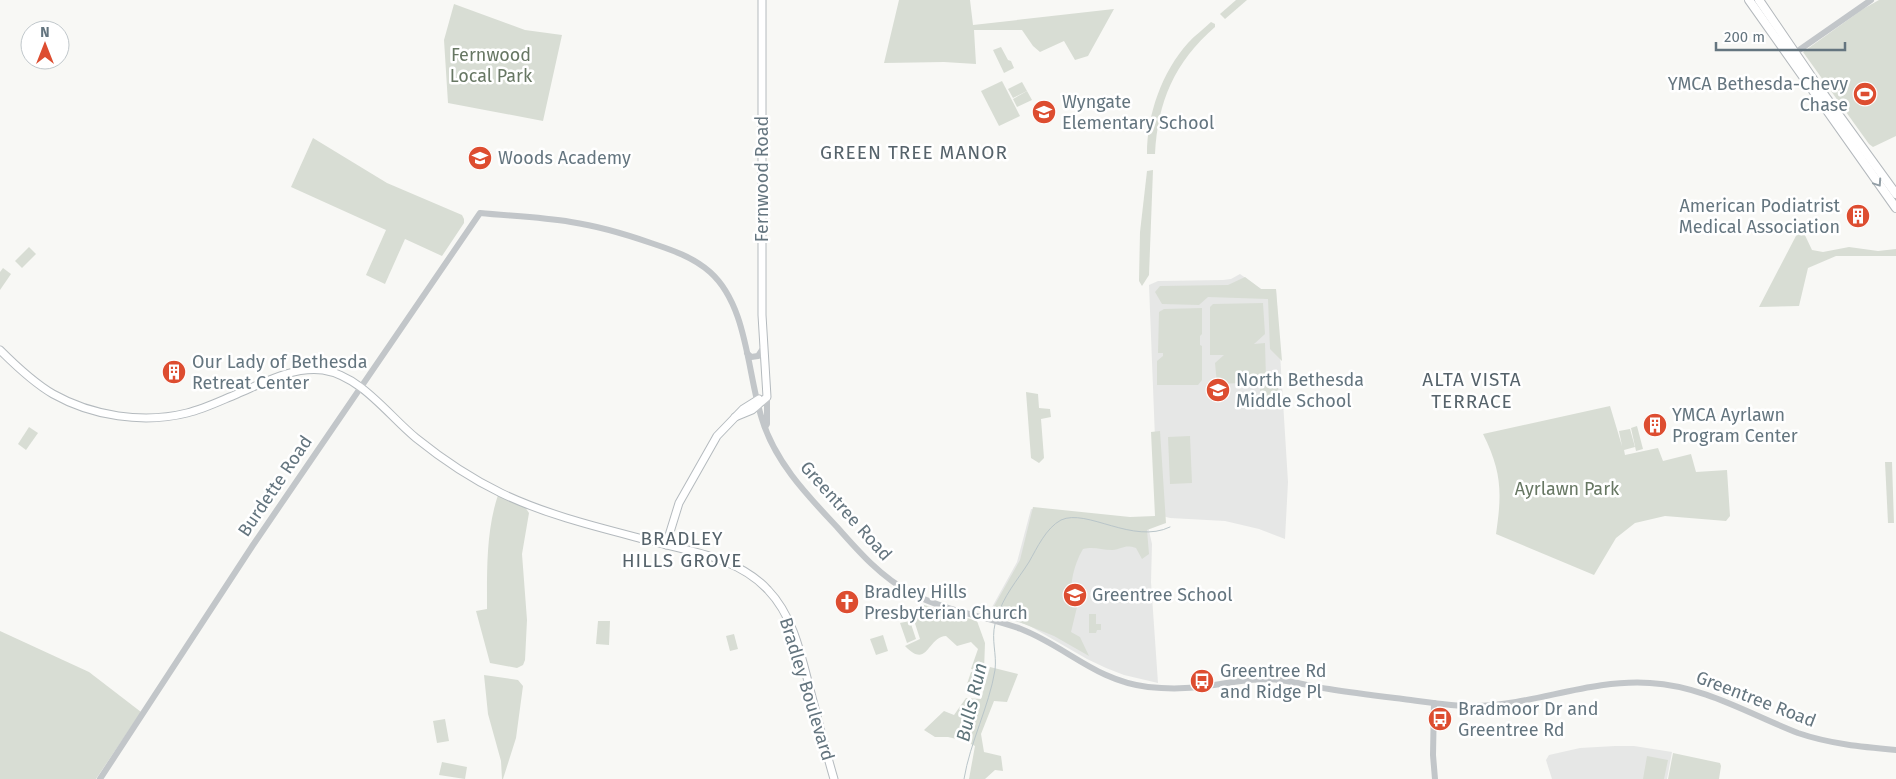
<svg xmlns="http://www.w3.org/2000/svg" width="1896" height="779" font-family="'Fira Sans',sans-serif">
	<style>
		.built { fill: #e6e7e6 }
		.green { fill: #d8ddd4 }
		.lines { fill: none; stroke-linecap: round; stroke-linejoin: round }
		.stream { stroke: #b9c5c9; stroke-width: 1 }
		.secondary-casing { stroke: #b4babe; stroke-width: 9 }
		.primary-casing { stroke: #b3b8bc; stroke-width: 10 }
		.tertiary { stroke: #c2c6c9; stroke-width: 6 }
		.secondary { stroke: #fff; stroke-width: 7 }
		.primary { stroke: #fff; stroke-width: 8 }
		.oneway { stroke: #929ea5 }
		.labels { text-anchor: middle; stroke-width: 5; stroke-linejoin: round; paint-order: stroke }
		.park-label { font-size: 18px; fill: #677763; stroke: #fff }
		.poi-label { font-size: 18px; fill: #64757f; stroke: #fff; text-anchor: start }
		.street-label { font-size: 18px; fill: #64757f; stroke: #fff }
		.neighbourhood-label { font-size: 19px; letter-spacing: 1px; fill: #56636b; stroke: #fff }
		.water-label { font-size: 19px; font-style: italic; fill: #5e747a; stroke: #fff }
	</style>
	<rect width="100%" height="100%" fill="#f8f8f5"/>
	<g class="built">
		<path d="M 1240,274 L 1261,289 L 1276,289 L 1288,482 L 1285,539 L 1259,529 L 1225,521 L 1170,518 L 1158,515 L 1149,285 L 1158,281 L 1223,280 L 1231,279 Z"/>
		<path d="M 1031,509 L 1147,522 L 1152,544 L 1151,582 L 1158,683 L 1124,675 L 1106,668 L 1087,659 L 1028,625 L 994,615 L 992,613 L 991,609 L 1017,562 Z"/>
		<path d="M 1615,746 L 1634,746 L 1672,752 L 1667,779 L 1552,779 L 1546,760 L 1549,755 L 1580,748 Z"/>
	</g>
	<g class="green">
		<path d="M 899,0 L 970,0 L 973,25 L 1114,9 L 1088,56 L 1075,60 L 1064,41 L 1040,52 L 1033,46 L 1022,30 L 974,30 L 976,64 L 944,62 L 884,63 Z"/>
		<path d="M 1236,0 L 1247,0 L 1225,19 L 1220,14 Z"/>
		<path d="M 1879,0 L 1896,0 L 1896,136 L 1873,147 L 1869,144 L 1803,52 L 1863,9 Z"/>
		<path d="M 454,4 L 525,30 L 562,35 L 543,121 L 448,103 L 444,40 Z"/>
		<path d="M 1211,22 L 1215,24 L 1215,27 C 1174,63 1158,101 1155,154 L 1147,154 C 1147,114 1162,72 1188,43 C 1195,35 1204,29 1211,22 Z"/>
		<path d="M 1001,47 L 1008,60 L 1011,61 L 1014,68 L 1004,73 L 993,50 Z"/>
		<path d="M 1002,81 L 1020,116 L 999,126 L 981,91 Z"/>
		<path d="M 1022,82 L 1027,91 L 1013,98 L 1008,89 Z"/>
		<path d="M 1027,91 L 1032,100 L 1017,107 L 1013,99 Z"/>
		<path d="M 313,138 L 387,183 L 462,215 L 464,219 L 464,223 L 442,256 L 405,239 L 385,284 L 366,275 L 386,230 L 291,187 Z"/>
		<path d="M 1153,170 L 1149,275 L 1142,286 L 1139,281 L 1140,232 L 1147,171 Z"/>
		<path d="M 1802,229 L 1812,250 L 1823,252 L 1849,247 L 1878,251 L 1896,249 L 1896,256 L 1836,256 L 1808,268 L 1799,306 L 1759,307 L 1798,232 Z"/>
		<path d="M 29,247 L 36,254 L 22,268 L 15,261 Z"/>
		<path d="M 3,268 L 11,274 L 0,290 L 0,272 Z"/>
		<path d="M 1245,277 L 1261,289 L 1276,289 L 1282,361 L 1270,349 L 1268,299 L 1208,297 L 1199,305 L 1162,304 L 1155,292 L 1160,286 L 1228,285 Z"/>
		<path d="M 1263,303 L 1265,334 L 1254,344 L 1265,343 L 1266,379 L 1264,382 L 1217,384 L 1215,363 L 1224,355 L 1210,355 L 1210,307 L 1213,304 Z"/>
		<path d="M 1202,308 L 1202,334 L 1200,336 L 1200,345 L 1202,346 L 1202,380 L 1198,385 L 1157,385 L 1157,361 L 1163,356 L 1163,353 L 1158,353 L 1159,312 L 1164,309 Z"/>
		<path d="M 1278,385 L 1279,407 L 1261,408 L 1260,386 Z"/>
		<path d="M 1026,392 L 1038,394 L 1039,408 L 1050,409 L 1051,417 L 1041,419 L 1044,458 L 1039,463 L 1031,458 Z"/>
		<path d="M 1610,406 L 1622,446 L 1619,431 L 1630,429 L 1635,447 L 1624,450 L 1625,455 L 1658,448 L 1663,461 L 1691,454 L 1696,472 L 1727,470 L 1730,516 L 1726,521 L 1665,516 L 1635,523 L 1616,538 L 1594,575 L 1496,534 C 1502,493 1502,472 1483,434 Z"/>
		<path d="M 1637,426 L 1643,449 L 1636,451 L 1631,428 Z"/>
		<path d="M 29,427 L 38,433 L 26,450 L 18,444 Z"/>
		<path d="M 1160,431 L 1166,523 L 1147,530 L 1149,554 L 1142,559 L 1136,548 C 1124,544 1123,549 1112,550 C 1101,550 1094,546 1083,549 C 1073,566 1071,582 1070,601 L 1077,607 L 1071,632 L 1080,637 L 1089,656 L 1054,636 L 1002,615 L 993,608 L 1020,560 L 1033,507 L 1130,517 L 1155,516 L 1151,432 Z"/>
		<path d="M 1190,436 L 1192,483 L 1170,484 L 1168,437 Z"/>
		<path d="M 1885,462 L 1892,462 L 1894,523 L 1888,523 Z"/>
		<path d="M 498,495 L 525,507 L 529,513 L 522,554 L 527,620 L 525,660 L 523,665 L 517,668 L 490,663 L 476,611 L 487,609 C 487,571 486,531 498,495 Z"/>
		<path d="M 921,604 L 977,621 L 985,643 L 984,671 L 971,669 L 978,649 L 971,642 L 957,646 L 946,636 C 927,637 928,670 905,646 L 920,639 L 912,614 Z"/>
		<path d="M 1089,614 L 1096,614 L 1096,624 L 1101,624 L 1101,630 L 1097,630 L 1096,633 L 1089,633 Z"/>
		<path d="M 598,621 L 610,621 L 609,645 L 596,644 Z"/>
		<path d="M 910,621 L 916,639 L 907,643 L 900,623 Z"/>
		<path d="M 0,631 L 89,672 L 141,712 L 96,779 L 0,779 Z"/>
		<path d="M 734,634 L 738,649 L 730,651 L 726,636 Z"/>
		<path d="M 883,635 L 888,651 L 876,655 L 870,639 Z"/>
		<path d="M 990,667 L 1018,674 L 1007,702 L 994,701 L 981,734 L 984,752 L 1001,756 L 1003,771 L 995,770 L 985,779 L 969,779 L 975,746 L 965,741 L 948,737 L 935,737 L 924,730 L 944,711 L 954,715 L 966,698 L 981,699 Z"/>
		<path d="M 971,672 L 980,675 L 974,693 L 965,690 Z"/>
		<path d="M 484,675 L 518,680 L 523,686 L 516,738 L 503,779 L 502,779 L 501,761 L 488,714 Z"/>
		<path d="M 445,719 L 449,741 L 437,743 L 433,721 Z"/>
		<path d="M 1673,753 L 1720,763 L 1721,766 L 1719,779 L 1668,779 Z"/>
		<path d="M 1647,756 L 1668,760 L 1664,779 L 1643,779 Z"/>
		<path d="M 442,762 L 467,767 L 465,779 L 439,775 Z"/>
	</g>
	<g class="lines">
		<g class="stream">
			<path d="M 997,618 C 1003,596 1017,581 1029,562 C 1037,548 1046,528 1061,520 C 1087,508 1133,545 1170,527"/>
			<path d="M 964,779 C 970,742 989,707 995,670 C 997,654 991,640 995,624"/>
		</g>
		<g class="secondary-casing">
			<g id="secondary">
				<path d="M 0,350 C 16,366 34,383 53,394 C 92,416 143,424 187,413 C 204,409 220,401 237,394 C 263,383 293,366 323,370 C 361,376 388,415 416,438 C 442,459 470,478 501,493 C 547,515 597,527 647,540 C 688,551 738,557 768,590 C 795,618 802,660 812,697 C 819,724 826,752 834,779"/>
				<path d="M 735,417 L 752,410 L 767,397 L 762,315 L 762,0"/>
				<path d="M 666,545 L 679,503 L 717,436 L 743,409 L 759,399"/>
			</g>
		</g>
		<g class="primary-casing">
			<g id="primary">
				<path d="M 1749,0 L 1896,208"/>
				<path d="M 1759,0 L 1817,85 L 1896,194"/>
			</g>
		</g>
		<g class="tertiary">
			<path d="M 1792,55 L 1871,0"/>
			<path d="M 747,353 L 751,357 L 758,356 L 764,347"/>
			<path d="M 765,427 L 767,424 L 767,397"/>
			<path d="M 1434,703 L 1433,755 L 1435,779"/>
			<path d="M 100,779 L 253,545 L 480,213 C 510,216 541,217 571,222 C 598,226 625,234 651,243 C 672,250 693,257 710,272 C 748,306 747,373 762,419 C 775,462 807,495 837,527 C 859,552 881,577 911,593 C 945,611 985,616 1021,629 C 1067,647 1096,681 1148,687 C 1167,689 1187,689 1206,686 C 1231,683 1255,677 1280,680 C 1297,682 1313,687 1329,689 C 1354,693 1379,696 1403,699 C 1428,702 1453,707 1478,706 C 1536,704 1591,679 1650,683 C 1704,686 1749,714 1798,733 C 1830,744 1863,747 1896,750"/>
		</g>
		<use href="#secondary" class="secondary"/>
		<use href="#primary" class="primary"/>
	</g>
	<defs><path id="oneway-chevron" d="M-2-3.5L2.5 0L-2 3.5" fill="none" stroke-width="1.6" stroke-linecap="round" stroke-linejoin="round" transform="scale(1.25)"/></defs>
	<use class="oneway" href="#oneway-chevron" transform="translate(1878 183) rotate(56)"/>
	<defs>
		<g id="stadium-disc" transform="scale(1.25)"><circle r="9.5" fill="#dd4d30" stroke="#fff"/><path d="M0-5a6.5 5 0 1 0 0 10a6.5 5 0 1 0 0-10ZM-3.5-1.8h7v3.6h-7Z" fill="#fff"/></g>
		<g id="school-disc" transform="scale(1.25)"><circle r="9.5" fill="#dd4d30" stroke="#fff"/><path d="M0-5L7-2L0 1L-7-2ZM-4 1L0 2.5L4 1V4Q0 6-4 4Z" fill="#fff"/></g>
		<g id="building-disc" transform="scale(1.25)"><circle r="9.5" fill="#dd4d30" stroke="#fff"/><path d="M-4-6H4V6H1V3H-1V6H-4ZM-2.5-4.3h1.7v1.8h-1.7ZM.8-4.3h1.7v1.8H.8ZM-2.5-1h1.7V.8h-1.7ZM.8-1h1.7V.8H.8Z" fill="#fff"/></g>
		<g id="church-disc" transform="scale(1.25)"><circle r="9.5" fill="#dd4d30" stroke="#fff"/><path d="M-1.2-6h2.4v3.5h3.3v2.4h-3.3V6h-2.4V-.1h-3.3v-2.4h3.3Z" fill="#fff"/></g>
		<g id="bus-disc" transform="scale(1.25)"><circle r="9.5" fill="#dd4d30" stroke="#fff"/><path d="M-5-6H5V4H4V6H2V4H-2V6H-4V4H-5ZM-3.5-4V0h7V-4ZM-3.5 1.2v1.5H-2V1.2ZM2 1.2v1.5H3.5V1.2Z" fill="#fff"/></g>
	</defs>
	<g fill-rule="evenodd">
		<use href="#stadium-disc" x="1865" y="94"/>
		<use href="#school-disc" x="1044" y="112"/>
		<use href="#school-disc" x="480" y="158"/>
		<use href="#building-disc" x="1858" y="216"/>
		<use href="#building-disc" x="174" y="372"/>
		<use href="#school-disc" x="1218" y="390"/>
		<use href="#building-disc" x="1655" y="425"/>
		<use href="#school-disc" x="1075" y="595"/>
		<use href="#church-disc" x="847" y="602"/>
		<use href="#bus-disc" x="1202" y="681"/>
		<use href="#bus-disc" x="1440" y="719"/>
	</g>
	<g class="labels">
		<g class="park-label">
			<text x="491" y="61">Fernwood<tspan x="491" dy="21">Local Park</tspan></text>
			<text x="1567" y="495">Ayrlawn Park</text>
		</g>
		<g class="poi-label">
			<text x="1848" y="90" text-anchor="end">YMCA Bethesda-Chevy<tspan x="1848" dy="21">Chase</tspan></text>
			<text x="1062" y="108">Wyngate<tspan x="1062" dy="21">Elementary School</tspan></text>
			<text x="498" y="164">Woods Academy</text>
			<text x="1840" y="212" text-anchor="end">American Podiatrist<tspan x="1840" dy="21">Medical Association</tspan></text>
			<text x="192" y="368">Our Lady of Bethesda<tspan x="192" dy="21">Retreat Center</tspan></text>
			<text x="1236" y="386">North Bethesda<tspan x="1236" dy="21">Middle School</tspan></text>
			<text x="1672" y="421">YMCA Ayrlawn<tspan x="1672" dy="21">Program Center</tspan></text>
			<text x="864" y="598">Bradley Hills<tspan x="864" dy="21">Presbyterian Church</tspan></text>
			<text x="1092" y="601">Greentree School</text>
			<text x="1220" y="677">Greentree Rd<tspan x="1220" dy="21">and Ridge Pl</tspan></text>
			<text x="1458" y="715">Bradmoor Dr and<tspan x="1458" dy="21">Greentree Rd</tspan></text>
		</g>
		<g class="street-label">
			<text transform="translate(762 179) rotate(-90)" y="6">Fernwood Road</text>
			<text transform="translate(275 486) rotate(-56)" y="6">Burdette Road</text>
			<text transform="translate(846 511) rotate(48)" y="6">Greentree Road</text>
			<text transform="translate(807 689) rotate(73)" y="6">Bradley Boulevard</text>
			<text transform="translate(1756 699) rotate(21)" y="6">Greentree Road</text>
		</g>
		<g class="neighbourhood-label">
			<text x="914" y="159">GREEN TREE MANOR</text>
			<text x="1472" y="386">ALTA VISTA<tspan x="1472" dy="22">TERRACE</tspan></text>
			<text x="682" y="545">BRADLEY<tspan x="682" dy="22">HILLS GROVE</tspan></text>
		</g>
		<g class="water-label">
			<text transform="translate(971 702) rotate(-77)" y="7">Bulls Run</text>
		</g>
	</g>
	<g transform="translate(45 45)"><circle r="24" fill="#ffffff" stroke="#c1c8cc"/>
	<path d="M0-4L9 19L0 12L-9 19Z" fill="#dd4d30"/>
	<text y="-8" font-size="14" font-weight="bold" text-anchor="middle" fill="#64757f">N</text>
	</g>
	<path d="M1716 42v8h129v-8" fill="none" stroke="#64757f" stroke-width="2.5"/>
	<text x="1724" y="42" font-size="15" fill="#64757f" stroke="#ffffff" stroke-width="4" paint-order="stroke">200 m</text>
</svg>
